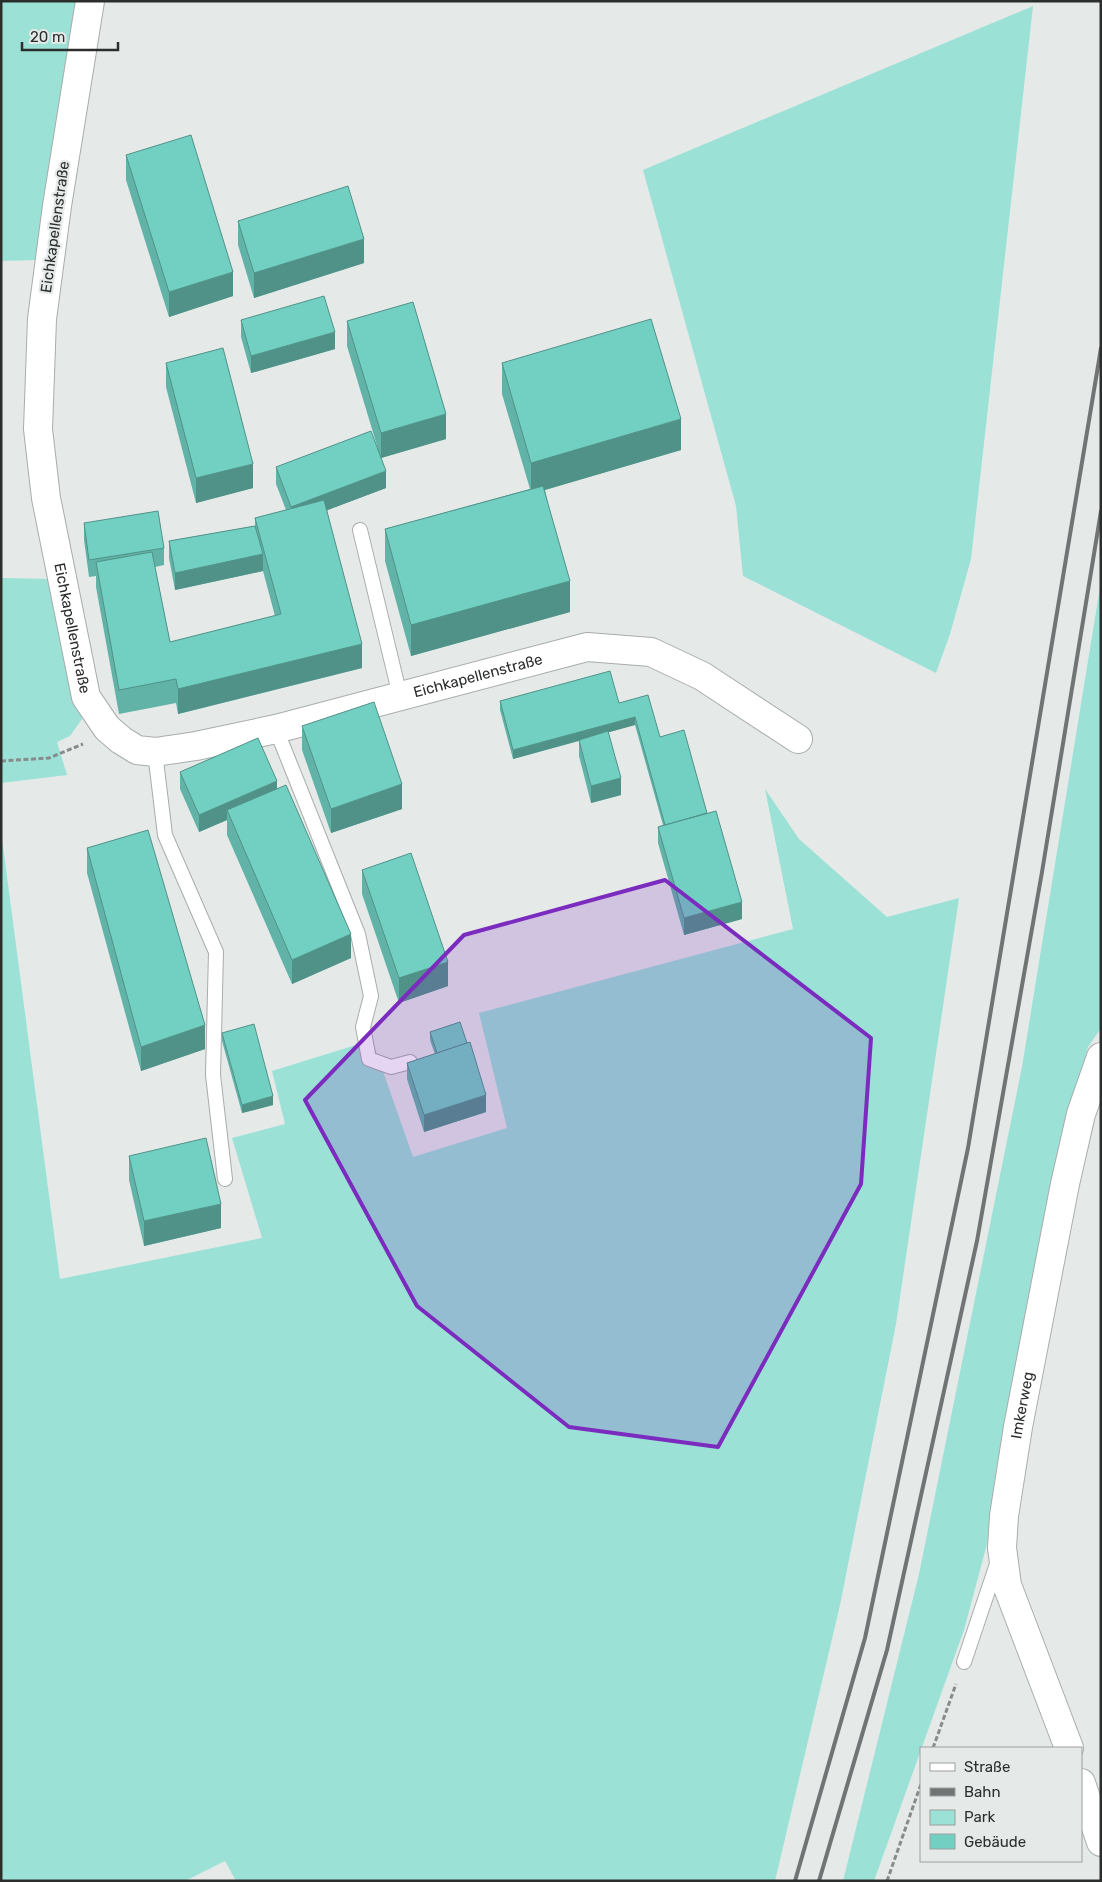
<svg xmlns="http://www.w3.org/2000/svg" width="1102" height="1882" font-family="Rubik,sans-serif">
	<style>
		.green { fill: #9be1d6 }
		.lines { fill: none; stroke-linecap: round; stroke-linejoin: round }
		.service-casing { stroke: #a8acac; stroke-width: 16 }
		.minor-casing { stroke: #a8acac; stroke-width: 30 }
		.path { stroke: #888b8b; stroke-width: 3; stroke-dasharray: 5 2.5; stroke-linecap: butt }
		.service { stroke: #fff; stroke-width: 14 }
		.minor { stroke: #fff; stroke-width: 28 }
		.rail { stroke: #717474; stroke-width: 4 }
		.wall { fill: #62b3a7 }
		.shaded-wall { fill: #509288 }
		.building { fill: #72d0c2; stroke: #509288 }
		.marked { fill: #7b2cbf; fill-opacity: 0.2; stroke: #7b2cbf; stroke-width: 4; stroke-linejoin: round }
		.labels { text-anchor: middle; stroke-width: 4.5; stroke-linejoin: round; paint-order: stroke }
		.street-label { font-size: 15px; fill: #2c2e2e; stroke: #e5eae9 }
	</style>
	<rect width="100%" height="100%" fill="#e5eae9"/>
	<g class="green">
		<path d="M 1,1 L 85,1 L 58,130 L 36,260 L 1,261 Z"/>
		<path d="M 1033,6 L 971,559 L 950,634 L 936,673 L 743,576 L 736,506 L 643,170 Z"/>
		<path d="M 1,578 L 53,579 L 76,679 L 82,719 L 70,736 L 57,742 L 67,775 L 1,783 Z"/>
		<path d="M 1101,581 L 1101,1028 L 1088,1047 L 1062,1147 L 996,1470 L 987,1544 L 964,1630 L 874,1881 L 843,1881 L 919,1574 L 1022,1067 Z"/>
		<path d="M 765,789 L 799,839 L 887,917 L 959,898 L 896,1324 L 840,1605 L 775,1881 L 236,1881 L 225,1861 L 185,1881 L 1,1881 L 1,831 L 60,1279 L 262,1238 L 232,1138 L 285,1124 L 272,1071 L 372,1040 L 413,1157 L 507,1128 L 479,1013 L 793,929 Z"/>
	</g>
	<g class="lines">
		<g class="service-casing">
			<g id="service">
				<path d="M 360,530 L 400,696"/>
				<path d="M 276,729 L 358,934 L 371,996 L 363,1027 L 369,1059 L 391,1067 L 410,1062"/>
				<path d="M 155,752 L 165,835 L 216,952 L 213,1075 L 225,1179"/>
				<path d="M 964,1662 L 998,1561"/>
			</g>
		</g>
		<g class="minor-casing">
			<g id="minor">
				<path id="s1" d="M 90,1 L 57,206 L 42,319 L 38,429 L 46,498 L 86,697 L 107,728 L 121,740 L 137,750 L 155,752 L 196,746 L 276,729 L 587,647 L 651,652 L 702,676 L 798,739"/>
				<path id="s2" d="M 1069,1748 L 1007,1585 L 1002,1548 L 1004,1516 L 1018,1427 L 1065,1184 L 1081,1114 L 1101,1057"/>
				<path d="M 1081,1783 L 1101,1842"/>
			</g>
		</g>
		<g class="path">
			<path d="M 1,761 L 49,758 L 83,744"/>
			<path d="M 933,1748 L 956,1684"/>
			<path d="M 887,1881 L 921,1784"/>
		</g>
		<use href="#service" class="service"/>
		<use href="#minor" class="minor"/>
		<g class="rail">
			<path d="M 795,1881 L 865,1638 L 968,1148 L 1101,348"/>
			<path d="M 819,1881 L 887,1650 L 977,1241 L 1042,872 L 1101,511"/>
		</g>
	</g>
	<g class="wall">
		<path d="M 126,155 L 233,296 L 169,317 L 126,180 Z"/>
		<path d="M 238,221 L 364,263 L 254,298 L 238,245 Z"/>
		<path d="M 241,320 L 335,349 L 251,373 L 241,337 Z"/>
		<path d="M 347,321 L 446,439 L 381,458 L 386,488 L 327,510 L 362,668 L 178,714 L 176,703 L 119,714 L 96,587 L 96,576 L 89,577 L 84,540 L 84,523 L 164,548 L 164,565 L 155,567 L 170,642 L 275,616 L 263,571 L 175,590 L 169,558 L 169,541 L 255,526 L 255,518 L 286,510 L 276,484 L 276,467 L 378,449 L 347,346 Z"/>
		<path d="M 166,363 L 253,488 L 196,503 L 166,387 Z"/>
		<path d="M 502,363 L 681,450 L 545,490 L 570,612 L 411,656 L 385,561 L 385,529 L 530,489 L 502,394 Z"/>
		<path d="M 500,701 L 619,703 L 660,737 L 707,813 L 742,919 L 684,935 L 658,843 L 658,827 L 663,825 L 635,725 L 608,732 L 621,795 L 591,803 L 579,756 L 579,741 L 513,759 L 500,710 Z"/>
		<path d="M 302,726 L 402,809 L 331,833 L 302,750 Z"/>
		<path d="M 180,772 L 277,789 L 351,958 L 292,984 L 227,835 L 227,820 L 199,832 L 180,789 Z"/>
		<path d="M 87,848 L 205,1049 L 141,1071 L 87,873 Z"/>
		<path d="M 362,870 L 448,986 L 399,1003 L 362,894 Z"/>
		<path d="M 430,1032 L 486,1112 L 424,1132 L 407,1079 L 407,1063 L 435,1054 L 430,1040 Z"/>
		<path d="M 222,1033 L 273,1105 L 242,1113 L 222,1041 Z"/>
		<path d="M 129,1156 L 221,1228 L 144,1246 L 129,1180 Z"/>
	</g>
	<g class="shaded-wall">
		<path d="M 364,239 L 364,263 L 254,298 L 254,273 Z"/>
		<path d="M 233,272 L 233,296 L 169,317 L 169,292 Z"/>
		<path d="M 335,332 L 335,349 L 251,373 L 251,356 Z"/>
		<path d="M 446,414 L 446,439 L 381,458 L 381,433 Z"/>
		<path d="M 681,419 L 681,450 L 531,494 L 531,463 Z"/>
		<path d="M 253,464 L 253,488 L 196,503 L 196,478 Z"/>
		<path d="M 386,471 L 386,488 L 291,524 L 291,507 Z"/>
		<path d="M 263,554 L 263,571 L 175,590 L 175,573 Z"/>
		<path d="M 570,581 L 570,612 L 411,656 L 411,625 Z"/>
		<path d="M 362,644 L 362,668 L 178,714 L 178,689 Z"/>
		<path d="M 635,717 L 635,725 L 513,759 L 513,750 Z"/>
		<path d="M 621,778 L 621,795 L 591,803 L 591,786 Z"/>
		<path d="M 277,781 L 277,798 L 227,810 L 227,820 L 199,832 L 199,815 Z"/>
		<path d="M 402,784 L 402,809 L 331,833 L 331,809 Z"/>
		<path d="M 742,902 L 742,919 L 684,935 L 684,918 Z"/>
		<path d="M 351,934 L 351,958 L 292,984 L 292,960 Z"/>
		<path d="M 448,962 L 448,986 L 399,1003 L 399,978 Z"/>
		<path d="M 205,1025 L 205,1049 L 141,1071 L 141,1047 Z"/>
		<path d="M 486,1095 L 486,1112 L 424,1132 L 424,1115 Z"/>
		<path d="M 273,1096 L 273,1105 L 242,1113 L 242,1105 Z"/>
		<path d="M 221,1204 L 221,1228 L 144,1246 L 144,1221 Z"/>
	</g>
	<g class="building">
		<path d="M 191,135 L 233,272 L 169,292 L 126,155 Z"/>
		<path d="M 348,186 L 364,239 L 254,273 L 238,221 Z"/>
		<path d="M 324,296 L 335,332 L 251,356 L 241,320 Z"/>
		<path d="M 413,302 L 446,414 L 381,433 L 347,321 Z"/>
		<path d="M 651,319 L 681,419 L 531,463 L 502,363 Z"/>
		<path d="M 223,348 L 253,464 L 196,478 L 166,363 Z"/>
		<path d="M 371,431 L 386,471 L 291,507 L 276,467 Z"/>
		<path d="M 543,486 L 570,581 L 411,625 L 385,529 Z"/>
		<path d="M 324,500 L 362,644 L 178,689 L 176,679 L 119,690 L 96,562 L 152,552 L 170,642 L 281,614 L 255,518 Z"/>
		<path d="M 158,511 L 164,548 L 89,560 L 84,523 Z"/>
		<path d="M 255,526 L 263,554 L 175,573 L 169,541 Z"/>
		<path d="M 610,671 L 619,703 L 648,695 L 660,737 L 684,730 L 707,813 L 665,825 L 635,717 L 513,750 L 500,701 Z"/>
		<path d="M 374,702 L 402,784 L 331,809 L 302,726 Z"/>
		<path d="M 608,731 L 621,778 L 591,786 L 579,740 Z"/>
		<path d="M 258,738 L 277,781 L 199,815 L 180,772 Z"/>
		<path d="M 286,785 L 351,934 L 292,960 L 227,810 Z"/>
		<path d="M 716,811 L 742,902 L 684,918 L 658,827 Z"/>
		<path d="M 148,830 L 205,1025 L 141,1047 L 87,848 Z"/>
		<path d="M 411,853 L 448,962 L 399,978 L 362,870 Z"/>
		<path d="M 460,1022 L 467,1043 L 437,1053 L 430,1032 Z"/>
		<path d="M 254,1024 L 273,1096 L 242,1105 L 222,1033 Z"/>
		<path d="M 470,1042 L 486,1095 L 424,1115 L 407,1063 Z"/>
		<path d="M 206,1138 L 221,1204 L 144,1221 L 129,1156 Z"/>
	</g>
	<path class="marked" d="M 665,880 L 871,1038 L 861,1184 L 718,1447 L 569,1427 L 417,1306 L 305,1100 L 464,935 Z"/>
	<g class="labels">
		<g class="street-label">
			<text transform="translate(55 227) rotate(-82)" y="5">Eichkapellenstraße</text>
			<text dy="5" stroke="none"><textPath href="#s1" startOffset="634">Eichkapellenstraße</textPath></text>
			<text dy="5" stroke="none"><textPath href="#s1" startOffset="1129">Eichkapellenstraße</textPath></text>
			<text dy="5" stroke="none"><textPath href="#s2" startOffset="356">Imkerweg</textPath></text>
		</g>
	</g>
	<rect width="1102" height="1882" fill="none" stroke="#2c2e2e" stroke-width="5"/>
	<rect x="920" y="1747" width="162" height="115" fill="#e5eae9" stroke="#9b9f9e"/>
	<rect x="930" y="1763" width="25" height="8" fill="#ffffff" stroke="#9b9f9e"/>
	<text x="964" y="1772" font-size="15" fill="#2c2e2e">Straße</text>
	<rect x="930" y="1788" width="25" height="8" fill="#717474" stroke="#9b9f9e"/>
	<text x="964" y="1797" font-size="15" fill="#2c2e2e">Bahn</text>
	<rect x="930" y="1810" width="25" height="15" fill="#9be1d6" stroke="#9b9f9e"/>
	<text x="964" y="1822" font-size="15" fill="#2c2e2e">Park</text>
	<rect x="930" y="1834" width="25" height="15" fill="#72d0c2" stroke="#9b9f9e"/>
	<text x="964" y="1847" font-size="15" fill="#2c2e2e">Gebäude</text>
	<path d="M22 42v8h96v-8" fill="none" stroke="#2c2e2e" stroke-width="2.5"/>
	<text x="30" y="42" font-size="15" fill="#2c2e2e" stroke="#e5eae9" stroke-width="4" paint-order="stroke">20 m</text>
</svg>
